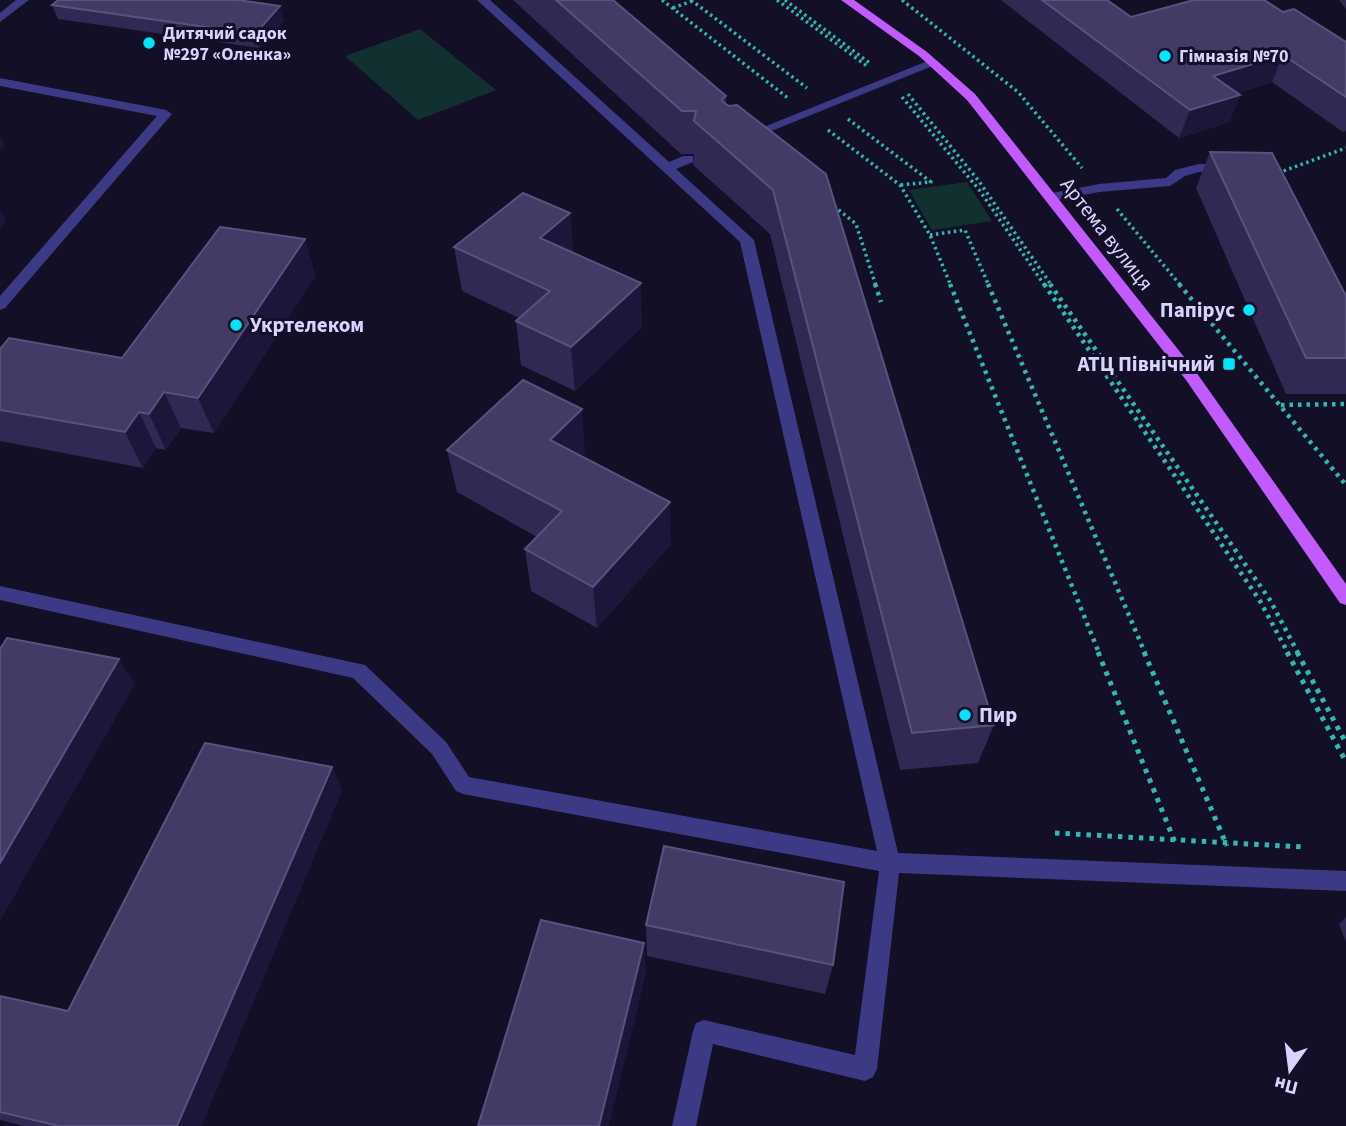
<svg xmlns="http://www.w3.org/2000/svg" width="1346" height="1126" font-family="'Source Sans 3',sans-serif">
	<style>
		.green { fill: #12302f }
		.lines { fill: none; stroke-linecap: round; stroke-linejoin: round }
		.path-far2 { stroke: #2fb8b0; stroke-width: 3.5; stroke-dasharray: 2.5 3.5; stroke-linecap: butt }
		.path-far1 { stroke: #2fb8b0; stroke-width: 4.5; stroke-dasharray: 3.5 5; stroke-linecap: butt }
		.path { stroke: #2fb8b0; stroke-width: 5; stroke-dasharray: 4.5 6; stroke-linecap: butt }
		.service { fill: #3d3a85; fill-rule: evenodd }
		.primary { fill: #c25bff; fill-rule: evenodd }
		.wall { fill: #312854 }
		.shaded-wall { fill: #1d163a }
		.building { fill: #433a66; stroke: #5a527e; stroke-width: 2 }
		.poi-dot { fill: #00e5ff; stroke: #130f26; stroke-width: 2.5 }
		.labels { text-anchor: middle; stroke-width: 6; stroke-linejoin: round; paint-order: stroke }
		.far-poi-label { font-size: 18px; font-weight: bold; fill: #d9d4ff; stroke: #130f26; text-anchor: start }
		.street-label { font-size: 21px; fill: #d9d4ff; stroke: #130f26 }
		.poi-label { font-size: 21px; font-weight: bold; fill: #d9d4ff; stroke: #130f26; text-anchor: end }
	</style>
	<rect width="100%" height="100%" fill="#130f26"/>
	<g class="green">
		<path d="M 420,29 L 496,90 L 418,120 L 345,56 Z"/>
		<path d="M 967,182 L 992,221 L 932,230 L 909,190 Z"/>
	</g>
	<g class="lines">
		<g class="path-far2">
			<path d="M 662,0 L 788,98"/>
			<path d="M 691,0 L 807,88"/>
			<path d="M 777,0 L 867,66"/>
			<path d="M 785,0 L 871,64"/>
			<path d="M 902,0 L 1018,92 L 1082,168"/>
			<path d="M 673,8 L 695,0"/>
			<path d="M 908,94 L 978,180 L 1052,286"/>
			<path d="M 902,97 L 980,191 L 1045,286"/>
			<path d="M 848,119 L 931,182 L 900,185"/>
			<path d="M 828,130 L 900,185 L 930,235 L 951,286"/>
			<path d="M 1278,173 L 1346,148"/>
			<path d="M 834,206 L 856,224 L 876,286"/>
			<path d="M 1117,209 L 1181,286"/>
			<path d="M 930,235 L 965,230 L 989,286"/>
		</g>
		<g class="path-far1">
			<path d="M 875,284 L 881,302"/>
			<path d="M 950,284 L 1099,653"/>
			<path d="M 988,284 L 1145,653"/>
			<path d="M 1044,284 L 1260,601 L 1288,653"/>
			<path d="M 1050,284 L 1270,600 L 1298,653"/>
			<path d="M 1179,284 L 1346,485"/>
			<path d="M 1281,405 L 1346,404"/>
		</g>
		<g class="path">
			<path d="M 1098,652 L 1176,845"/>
			<path d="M 1144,652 L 1227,846"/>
			<path d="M 1287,652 L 1346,762"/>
			<path d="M 1297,652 L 1346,743"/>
			<path d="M 1055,833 L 1303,847"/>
		</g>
		<g class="service">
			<path d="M 16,0 L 29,0 L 0,22 L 0,13 Z"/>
			<path d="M 477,0 L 490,0 L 669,162 L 683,156 L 693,156 L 693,162 L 676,169 L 754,240 L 898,853 L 1346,871 L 1346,891 L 899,873 L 877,1069 L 873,1077 L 865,1081 L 713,1044 L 696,1126 L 672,1126 L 693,1031 L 696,1023 L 704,1020 L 855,1055 L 879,871 L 463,794 L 456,791 L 432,754 L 353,678 L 0,600 L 0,586 L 365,665 L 446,742 L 469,777 L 877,851 L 740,242 Z"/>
			<path d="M 930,60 L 940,63 L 749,140 L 745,141 L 739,137 Z"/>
			<path d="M 0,78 L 166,110 L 172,114 L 5,308 L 0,310 L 0,296 L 157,116 L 0,86 Z"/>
			<path d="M 1199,164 L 1225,164 L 1232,168 L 1225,172 L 1199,172 L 1185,176 L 1170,186 L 1099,192 L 1052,201 L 1045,197 L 1052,193 L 1099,184 L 1166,178 L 1175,170 Z"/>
		</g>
		<path class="primary" d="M 841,0 L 854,0 L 927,52 L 975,94 L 1196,372 L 1346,584 L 1346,605 L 1340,603 L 1186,380 L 967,100 L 919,56 Z"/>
	</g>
	<g class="wall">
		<path d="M 513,0 L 613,0 L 726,96 L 726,104 L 826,174 L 994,725 L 978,763 L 900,770 L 770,234 L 693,165 L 694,154 L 681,154 Z"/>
		<path d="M 1001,0 L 1107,0 L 1131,17 L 1283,12 L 1346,42 L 1346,131 L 1343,132 L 1272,82 L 1237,93 L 1240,95 L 1229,122 L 1179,138 Z"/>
		<path d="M 1339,0 L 1346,0 L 1346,9 Z"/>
		<path d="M 52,5 L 284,20 L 259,48 L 58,19 Z"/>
		<path d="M 1210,152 L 1346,296 L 1346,394 L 1286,394 L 1196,188 Z"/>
		<path d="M 570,213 L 573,253 L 642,327 L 575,391 L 521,365 L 516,321 L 519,318 L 462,291 L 454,247 Z"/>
		<path d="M 305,239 L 315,276 L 214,433 L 181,428 L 166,450 L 156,448 L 143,468 L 0,441 L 0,349 L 122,358 Z"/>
		<path d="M 447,450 L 585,452 L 581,456 L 671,544 L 597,628 L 531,591 L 525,549 L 537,537 L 457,492 Z"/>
		<path d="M 332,767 L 342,790 L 201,1126 L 24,1126 L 0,1120 L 0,996 L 68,1011 Z"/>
		<path d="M 1346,917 L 1346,942 L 1339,924 Z"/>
		<path d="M 646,925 L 833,965 L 825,994 L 647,956 Z"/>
	</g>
	<g class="shaded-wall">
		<path d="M 280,6 L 284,20 L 259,48 L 255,34 Z"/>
		<path d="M 1283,55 L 1272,82 L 1203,103 L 1213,76 Z"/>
		<path d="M 1240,95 L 1229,122 L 1179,138 L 1190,110 Z"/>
		<path d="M 0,135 L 5,146 L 0,151 Z"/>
		<path d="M 0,210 L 6,221 L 0,228 Z"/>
		<path d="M 570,213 L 573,257 L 540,238 Z"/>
		<path d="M 305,239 L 315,276 L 214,433 L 198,398 Z"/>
		<path d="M 641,283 L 642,327 L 575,391 L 571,347 Z"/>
		<path d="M 164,392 L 181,428 L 166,450 L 149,414 Z"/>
		<path d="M 582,409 L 585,452 L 555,483 L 550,440 Z"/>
		<path d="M 139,412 L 156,448 L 143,468 L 125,432 Z"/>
		<path d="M 670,502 L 671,544 L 597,628 L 593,587 Z"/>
		<path d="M 119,659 L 135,684 L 0,921 L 0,863 Z"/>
		<path d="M 332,767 L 342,790 L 201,1126 L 177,1126 Z"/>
		<path d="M 644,943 L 646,973 L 609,1126 L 599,1126 Z"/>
	</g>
	<g class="building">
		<path d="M 58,0 L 238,0 L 280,6 L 255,34 L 52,5 Z"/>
		<path d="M 556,0 L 613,0 L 726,96 L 722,99 L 723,102 L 729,106 L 737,105 L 826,174 L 994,725 L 912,733 L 773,190 L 694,121 L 696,111 L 682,111 Z"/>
		<path d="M 1042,0 L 1107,0 L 1131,17 L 1194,0 L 1264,0 L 1283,12 L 1294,9 L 1346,42 L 1346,97 L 1283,55 L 1213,76 L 1240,95 L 1190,110 Z"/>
		<path d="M 1210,152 L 1272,153 L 1346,296 L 1346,358 L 1306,358 Z"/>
		<path d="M 523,193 L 570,213 L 540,238 L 641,283 L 571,347 L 516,321 L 550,291 L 454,247 Z"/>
		<path d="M 220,227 L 305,239 L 198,398 L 164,392 L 149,414 L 139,412 L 125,432 L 0,410 L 0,349 L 9,338 L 122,358 Z"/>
		<path d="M 523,380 L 582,409 L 550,440 L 670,502 L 593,587 L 525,549 L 562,511 L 447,450 Z"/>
		<path d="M 7,638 L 119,659 L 0,863 L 0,649 Z"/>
		<path d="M 205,743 L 332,767 L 177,1126 L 59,1126 L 0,1112 L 0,996 L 68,1011 Z"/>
		<path d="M 664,846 L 844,882 L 833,965 L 646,925 Z"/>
		<path d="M 541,920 L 644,943 L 599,1126 L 478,1126 Z"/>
	</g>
	<g class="poi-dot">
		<circle cx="149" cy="43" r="7"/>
		<circle cx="1165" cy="56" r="7"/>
		<circle cx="1249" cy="310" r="7"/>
		<circle cx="236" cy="325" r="7"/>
		<rect x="1222" y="357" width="14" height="14" rx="3.5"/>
		<circle cx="965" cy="715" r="7"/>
	</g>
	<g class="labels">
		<g class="far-poi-label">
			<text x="163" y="39">Дитячий садок<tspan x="163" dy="21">№297 «Оленка»</tspan></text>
			<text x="1179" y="62">Гімназія №70</text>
		</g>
		<g class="street-label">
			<text transform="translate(1107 234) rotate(52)" y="7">Артема вулиця</text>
		</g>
		<g class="poi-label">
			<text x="1235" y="317">Папірус</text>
			<text x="250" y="332" text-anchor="start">Укртелеком</text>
			<text x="1215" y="371">АТЦ Північний</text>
			<text x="979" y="722" text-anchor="start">Пир</text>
		</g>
	</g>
	<g transform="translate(1290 1070) rotate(194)" stroke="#130f26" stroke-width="5" paint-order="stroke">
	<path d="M0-5L12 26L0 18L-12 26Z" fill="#d9d4ff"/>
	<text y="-10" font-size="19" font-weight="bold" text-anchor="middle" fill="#d9d4ff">Пн</text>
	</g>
</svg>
